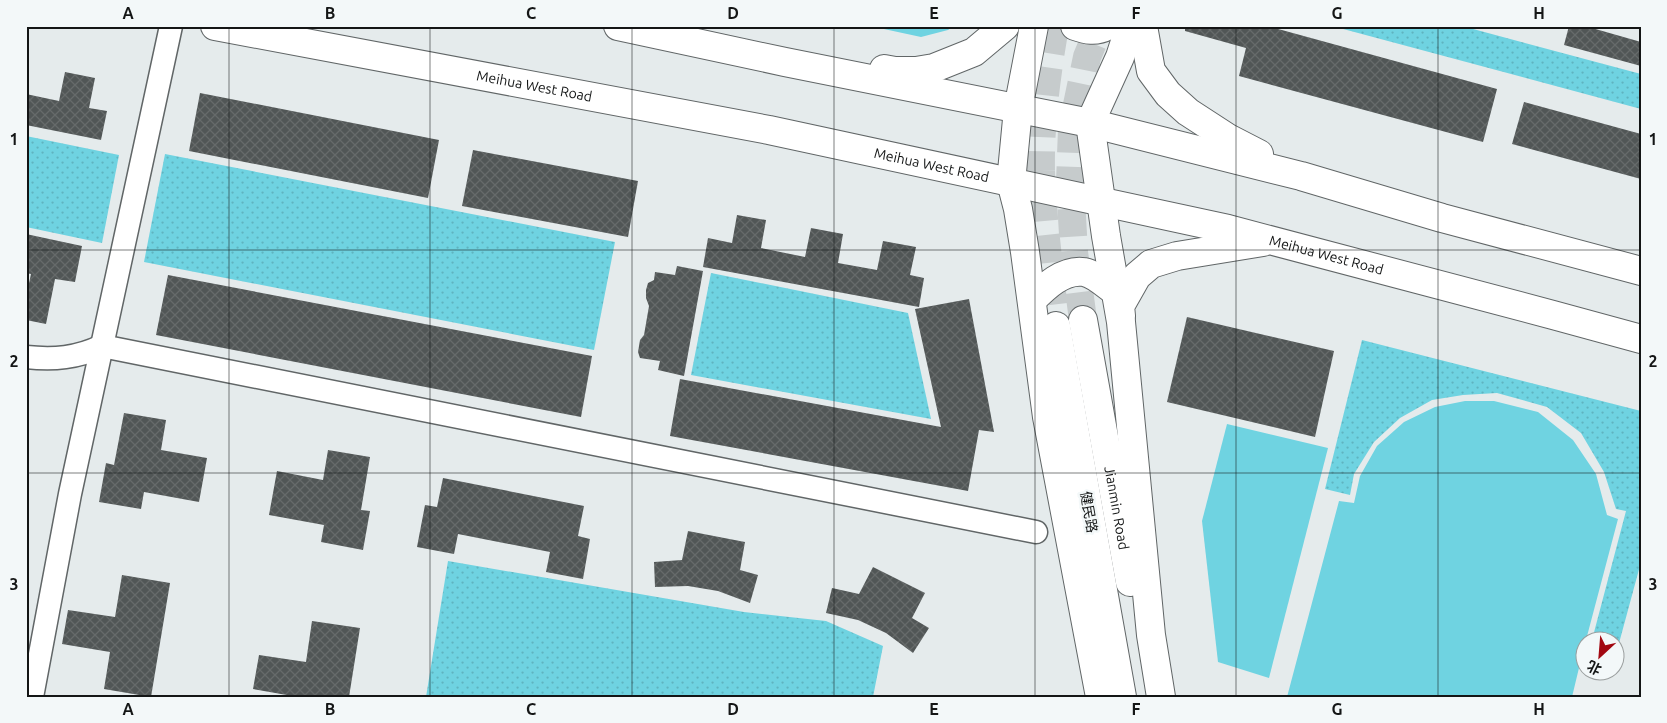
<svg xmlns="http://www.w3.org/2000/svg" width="1667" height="723" font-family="Ubuntu,'Noto Sans SC',sans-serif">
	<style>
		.grass { fill: url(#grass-dots) }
		.pitch { fill: #6fd3e1 }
		.building { fill: url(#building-cross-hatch) }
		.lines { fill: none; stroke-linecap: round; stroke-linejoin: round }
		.primary-tunnel { stroke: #c6cbcc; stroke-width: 28; stroke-dasharray: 28 14; stroke-linecap: butt }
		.minor-casing { stroke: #616667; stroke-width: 25 }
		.primary-casing { stroke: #616667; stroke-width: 30 }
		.minor { stroke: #fff; stroke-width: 22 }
		.primary { stroke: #fff; stroke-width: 28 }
		.grid { fill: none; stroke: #141616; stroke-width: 1; stroke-opacity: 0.55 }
		.labels { text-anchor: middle; stroke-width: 5; stroke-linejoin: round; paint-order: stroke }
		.street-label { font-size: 14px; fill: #141616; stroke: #f3f8f9 }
		.neatline { fill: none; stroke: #141616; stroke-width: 2 }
		.grid-label { font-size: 16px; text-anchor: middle; font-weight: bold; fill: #141616 }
	</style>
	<defs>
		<pattern id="grass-dots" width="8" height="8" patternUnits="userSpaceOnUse" patternTransform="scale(1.25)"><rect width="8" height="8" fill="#6fd3e1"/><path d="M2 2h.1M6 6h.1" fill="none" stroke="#5fb4c0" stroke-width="1.8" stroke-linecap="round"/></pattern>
		<pattern id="building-cross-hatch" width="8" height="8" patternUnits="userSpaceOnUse" patternTransform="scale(1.25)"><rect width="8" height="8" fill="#515656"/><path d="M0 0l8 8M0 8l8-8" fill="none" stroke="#666a6a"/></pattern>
	</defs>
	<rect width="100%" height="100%" fill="#e5ebec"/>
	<g class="grass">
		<path d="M 1332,26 L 1462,26 L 1641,74 L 1641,109 Z"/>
		<path d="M 26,136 L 119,155 L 102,243 L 26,227 Z"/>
		<path d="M 165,154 L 615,242 L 594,350 L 144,262 Z"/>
		<path d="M 711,273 L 908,313 L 931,419 L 691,375 Z"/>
		<path d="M 1362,340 L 1641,411 L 1641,562 L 1615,658 L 1614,640 L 1592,640 L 1626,511 L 1616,509 L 1604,472 L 1581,433 L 1547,407 L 1497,393 L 1463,395 L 1432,400 L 1400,418 L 1374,442 L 1354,474 L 1350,495 L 1325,489 Z"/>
		<path d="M 448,561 L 744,612 L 826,621 L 883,646 L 873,697 L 426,697 Z"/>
	</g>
	<g class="pitch">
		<path d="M 870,26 L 954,26 L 948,30 L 921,37 Z"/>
		<path d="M 1465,401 L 1494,401 L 1538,412 L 1573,440 L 1596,474 L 1607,515 L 1618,519 L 1586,640 L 1584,640 L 1584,647 L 1572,697 L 1287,697 L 1339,501 L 1354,503 L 1360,476 L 1377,446 L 1404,422 L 1435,407 Z"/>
		<path d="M 1227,424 L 1328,448 L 1269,678 L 1218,662 L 1202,521 Z"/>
	</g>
	<g class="building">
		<path d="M 1185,26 L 1267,26 L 1497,89 L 1483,142 L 1239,76 L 1246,48 L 1185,31 Z"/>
		<path d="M 1569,26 L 1585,26 L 1641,42 L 1641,66 L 1564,45 Z"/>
		<path d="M 65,72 L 95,78 L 89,108 L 107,111 L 101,140 L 26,125 L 26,94 L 59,101 Z"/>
		<path d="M 200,93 L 439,140 L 428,198 L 189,151 Z"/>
		<path d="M 1524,102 L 1641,134 L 1641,179 L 1512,144 Z"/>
		<path d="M 473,150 L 638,181 L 628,237 L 462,206 Z"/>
		<path d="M 737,215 L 766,220 L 761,248 L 805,257 L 811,228 L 843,234 L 838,263 L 877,270 L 883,241 L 916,247 L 910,275 L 924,278 L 919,307 L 703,267 L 708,238 L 732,243 Z"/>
		<path d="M 26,234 L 82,246 L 75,282 L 55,279 L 46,324 L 26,320 L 26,297 L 31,274 L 26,273 Z"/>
		<path d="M 677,266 L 703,271 L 684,376 L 658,370 L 660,361 L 640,358 L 638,352 L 640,340 L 644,335 L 649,306 L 646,298 L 646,290 L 648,283 L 654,280 L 655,272 L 675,275 Z"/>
		<path d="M 168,275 L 592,356 L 581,417 L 156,335 Z"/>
		<path d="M 969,299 L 994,432 L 979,430 L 968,491 L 670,436 L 680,379 L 941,427 L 915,309 Z"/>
		<path d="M 1187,317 L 1334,351 L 1315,437 L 1167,402 Z"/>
		<path d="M 124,413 L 166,420 L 161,450 L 207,458 L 199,502 L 144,492 L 141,509 L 99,502 L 106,463 L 114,465 Z"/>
		<path d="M 328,450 L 370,457 L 361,510 L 370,511 L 363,550 L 321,542 L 324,525 L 269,515 L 277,471 L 323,480 Z"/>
		<path d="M 443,478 L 584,506 L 578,536 L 590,539 L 583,579 L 546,572 L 550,552 L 458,534 L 454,554 L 417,547 L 425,505 L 437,507 Z"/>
		<path d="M 688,531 L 745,542 L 740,570 L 758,575 L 750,603 L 718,591 L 688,586 L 655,587 L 654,562 L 682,560 Z"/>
		<path d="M 873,567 L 925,593 L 912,618 L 929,628 L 913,653 L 886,633 L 858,620 L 826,613 L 832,588 L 859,594 Z"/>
		<path d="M 122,575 L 170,583 L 151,697 L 104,689 L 110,652 L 62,644 L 68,610 L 115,617 Z"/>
		<path d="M 312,621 L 360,628 L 349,697 L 298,697 L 253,689 L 259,655 L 306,662 Z"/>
	</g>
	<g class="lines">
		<g class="primary-tunnel">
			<path d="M 1055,26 C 1047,73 1040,123 1041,171 C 1043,223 1050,275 1056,326"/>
			<path d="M 1083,320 L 1074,252 L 1070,182 L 1072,129 L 1087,57 L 1100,26"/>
		</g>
		<g class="minor-casing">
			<g id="minor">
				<path d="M 26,357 C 54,360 77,358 102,346 L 1036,532"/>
				<path d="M 32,697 L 70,494 L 171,26"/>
			</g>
		</g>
		<g class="primary-casing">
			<g id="primary">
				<path id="s1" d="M 215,26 L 769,130 L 1228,229 L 1553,315 L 1641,339"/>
				<path d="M 618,26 L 785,62 L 1090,123 L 1301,176 L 1442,218 L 1641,271"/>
				<path d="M 1034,26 L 1018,109 L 1011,182 L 1018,209 L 1025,252 L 1047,417 L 1100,697"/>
				<path d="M 1075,26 C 1086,30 1096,32 1107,26"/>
				<path d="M 1130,26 L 1120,57 L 1090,123 L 1106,236 L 1121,322 L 1151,635 L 1161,697"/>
				<path d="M 1143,26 L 1151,71 L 1168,94 L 1188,112 L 1228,138 L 1259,154"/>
				<path d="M 884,69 L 895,71 L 916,71 L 934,68 L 974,52 L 1005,26"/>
				<path d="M 1032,300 C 1045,287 1063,269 1084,272 C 1095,274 1106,285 1115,291"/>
				<path d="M 1121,316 L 1120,306 L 1137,276 L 1151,264 L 1177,256 L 1263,242"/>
				<path id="s2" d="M 1083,320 L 1130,582"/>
				<path d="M 1056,326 L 1122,697"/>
			</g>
		</g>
		<use href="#minor" class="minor"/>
		<use href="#primary" class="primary"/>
	</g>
	<path class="grid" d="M 229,26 L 229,697M 430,26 L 430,697M 632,26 L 632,697M 834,26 L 834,697M 1035,26 L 1035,697M 1236,26 L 1236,697M 1438,26 L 1438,697M 26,250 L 1641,250M 26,473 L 1641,473"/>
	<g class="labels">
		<g class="street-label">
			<text dy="5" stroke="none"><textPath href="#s1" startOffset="325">Meihua West Road</textPath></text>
			<text dy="5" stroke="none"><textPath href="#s1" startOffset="730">Meihua West Road</textPath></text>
			<text dy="5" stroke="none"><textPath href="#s1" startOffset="1135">Meihua West Road</textPath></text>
			<text dy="5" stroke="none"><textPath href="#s2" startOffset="191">Jianmin Road</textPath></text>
			<text transform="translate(1089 512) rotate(80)" y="5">健民路</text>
		</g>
	</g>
	<rect width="1667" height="723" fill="none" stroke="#f3f8f9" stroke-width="55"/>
	<g transform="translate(1600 656) rotate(206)"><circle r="24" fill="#f3f8f9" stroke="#9a9e9e"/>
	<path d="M0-4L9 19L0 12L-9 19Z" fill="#a20811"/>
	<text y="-8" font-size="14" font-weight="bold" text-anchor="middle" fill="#141616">北</text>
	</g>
	<rect x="28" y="28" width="1612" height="668" class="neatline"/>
	<g class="grid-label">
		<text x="128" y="19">A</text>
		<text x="330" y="19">B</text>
		<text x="531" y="19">C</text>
		<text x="733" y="19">D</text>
		<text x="934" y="19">E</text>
		<text x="1136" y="19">F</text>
		<text x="1337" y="19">G</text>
		<text x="1539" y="19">H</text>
		<text x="14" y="145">1</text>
		<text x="1653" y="145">1</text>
		<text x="14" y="367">2</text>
		<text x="1653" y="367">2</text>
		<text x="14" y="590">3</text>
		<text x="1653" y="590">3</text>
		<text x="128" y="715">A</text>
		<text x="330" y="715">B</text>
		<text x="531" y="715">C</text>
		<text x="733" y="715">D</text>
		<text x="934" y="715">E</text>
		<text x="1136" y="715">F</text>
		<text x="1337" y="715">G</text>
		<text x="1539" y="715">H</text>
	</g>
</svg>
